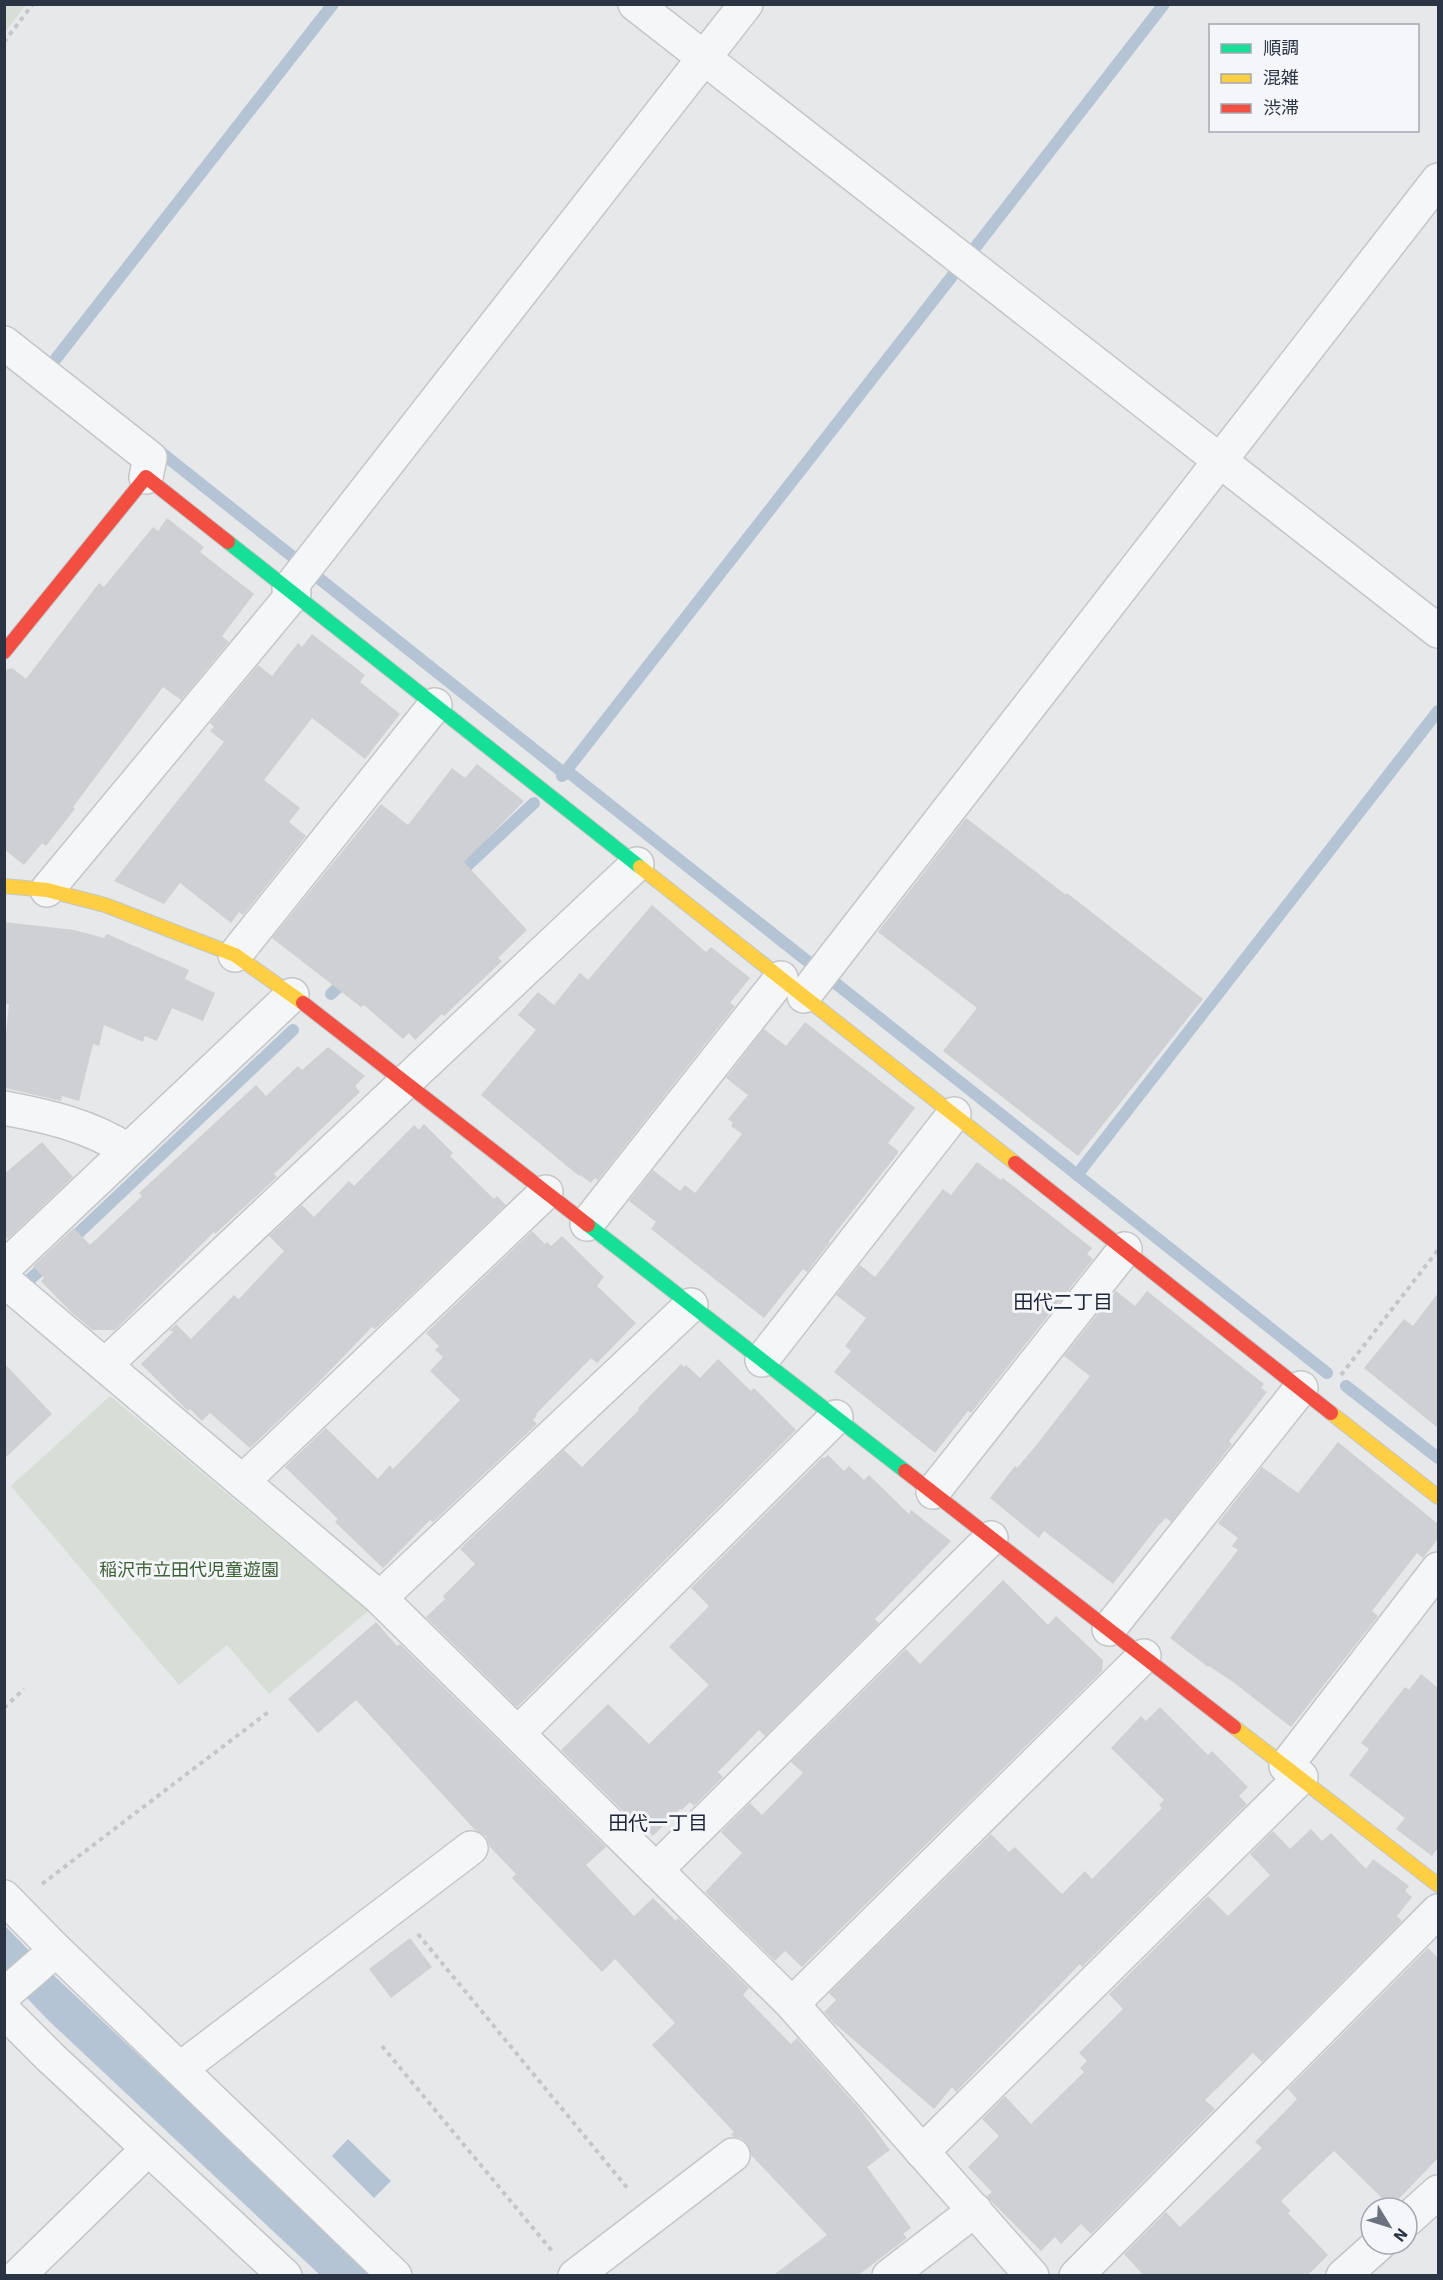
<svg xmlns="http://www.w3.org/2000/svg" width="1443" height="2280" font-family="'IBM Plex Sans','Noto Sans JP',sans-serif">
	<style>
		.green { fill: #d6ded6 }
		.water { fill: #b4c4d5 }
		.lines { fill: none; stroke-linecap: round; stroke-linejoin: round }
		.stream { stroke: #b4c4d5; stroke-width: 12 }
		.building { fill: #ced0d3 }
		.street-casing { stroke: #c4c6c8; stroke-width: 36 }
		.fast-casing { stroke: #c4c6c8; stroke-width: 16 }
		.slow-casing { stroke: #c4c6c8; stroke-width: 16 }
		.jam-casing { stroke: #c4c6c8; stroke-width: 16 }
		.path { stroke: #c5c6ca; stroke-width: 4; stroke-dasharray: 4.5 4.5; stroke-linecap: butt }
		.street { stroke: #f5f6f7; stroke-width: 33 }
		.fast { stroke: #16e098; stroke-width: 14 }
		.slow { stroke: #ffcf43; stroke-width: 14 }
		.jam { stroke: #f24e42; stroke-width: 14 }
		.labels { text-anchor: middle; stroke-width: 6; stroke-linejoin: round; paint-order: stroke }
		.park-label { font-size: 18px; fill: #3f6138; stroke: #f4f6f9 }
		.neighbourhood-label { font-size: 20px; fill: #1d2536; stroke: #f4f6f9 }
	</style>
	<rect width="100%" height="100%" fill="#e6e8ea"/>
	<g class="green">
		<path d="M 5,4 L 26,5 L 5,32 L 4,5 Z"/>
		<path d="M 110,1396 L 368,1611 L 269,1694 L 227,1645 L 179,1685 L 11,1486 Z"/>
	</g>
	<g class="water">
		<path d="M 4,1925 L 50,1972 L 374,2275 L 320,2275 L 49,2021 L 5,1975 Z"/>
		<path d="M 348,2139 L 391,2181 L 374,2198 L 332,2156 Z"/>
	</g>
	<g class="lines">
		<g class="stream">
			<path d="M 971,253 L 1164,4"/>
			<path d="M 51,365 L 333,4"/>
			<path d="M 153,446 L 298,561"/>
			<path d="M 316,576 L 565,774"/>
			<path d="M 567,771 L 811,964"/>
			<path d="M 562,776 L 953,275"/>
			<path d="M 456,876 L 534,803"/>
			<path d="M 834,982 L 1327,1373"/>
			<path d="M 331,994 L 348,978"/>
			<path d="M 1077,1175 L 1438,711"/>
			<path d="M 68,1243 L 293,1030"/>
			<path d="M 28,1281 L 49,1262"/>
			<path d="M 1346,1386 L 1438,1458"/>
		</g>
	</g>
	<g class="building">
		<path d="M 167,518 L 204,547 L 200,552 L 254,594 L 222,636 L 229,642 L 181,700 L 163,687 L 73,807 L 75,809 L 46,846 L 42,843 L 24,865 L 4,849 L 4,670 L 12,668 L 26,679 L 99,583 L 104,587 L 153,527 L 158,531 Z"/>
		<path d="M 312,634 L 365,675 L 360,682 L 400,714 L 365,759 L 312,718 L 264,780 L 300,808 L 289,822 L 306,836 L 243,915 L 239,912 L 231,923 L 180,883 L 164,904 L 114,881 L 224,742 L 210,731 L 214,727 L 210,723 L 258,665 L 272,676 L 298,643 L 302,647 Z"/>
		<path d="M 477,764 L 524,801 L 464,862 L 527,930 L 498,958 L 502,961 L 444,1016 L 442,1014 L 415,1040 L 409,1033 L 403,1039 L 364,1005 L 361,1007 L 272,938 L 381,804 L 408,825 L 452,768 L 465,778 Z"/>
		<path d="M 966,818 L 1066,895 L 1067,893 L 1203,999 L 1078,1156 L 943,1051 L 977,1008 L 878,932 Z"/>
		<path d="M 652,905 L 706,952 L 711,947 L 750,978 L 730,1003 L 735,1006 L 598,1180 L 595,1178 L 591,1183 L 580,1175 L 579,1176 L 481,1095 L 536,1030 L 518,1015 L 538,992 L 554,1005 L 580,973 L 588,980 Z"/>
		<path d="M 4,922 L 74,930 L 104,938 L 107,934 L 189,970 L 185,979 L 215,993 L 203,1021 L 172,1008 L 157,1041 L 145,1036 L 143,1042 L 104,1025 L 99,1046 L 93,1044 L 79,1101 L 62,1096 L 61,1101 L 5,1088 L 4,1050 L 9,1004 L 4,1004 Z"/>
		<path d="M 805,1022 L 915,1108 L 888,1143 L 898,1151 L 898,1153 L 829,1241 L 830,1242 L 807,1272 L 803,1269 L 764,1318 L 651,1229 L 656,1222 L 629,1201 L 653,1170 L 680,1191 L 685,1185 L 695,1193 L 742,1134 L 731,1126 L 733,1123 L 728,1119 L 748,1095 L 726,1078 L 764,1029 L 786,1046 Z"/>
		<path d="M 328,1047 L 365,1076 L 355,1086 L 360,1092 L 274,1174 L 277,1177 L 215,1234 L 214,1232 L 115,1330 L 92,1330 L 69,1310 L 41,1281 L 44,1278 L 33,1266 L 74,1228 L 90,1245 L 142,1196 L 139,1193 L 256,1085 L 266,1096 L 298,1066 L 302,1070 Z"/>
		<path d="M 424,1124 L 453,1153 L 450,1156 L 494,1199 L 497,1196 L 506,1205 L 375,1329 L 372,1327 L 316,1385 L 250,1448 L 210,1413 L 202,1421 L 190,1409 L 188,1411 L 141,1364 L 174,1331 L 169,1331 L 176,1324 L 191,1339 L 234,1295 L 239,1299 L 284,1251 L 269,1236 L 302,1205 L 314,1217 L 349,1181 L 354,1186 L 414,1125 L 419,1130 Z"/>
		<path d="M 42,1142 L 73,1177 L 8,1239 L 4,1235 L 4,1174 Z"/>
		<path d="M 977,1162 L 1001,1180 L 1003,1178 L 1092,1248 L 1087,1254 L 1093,1259 L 971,1413 L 968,1411 L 935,1453 L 834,1372 L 851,1351 L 845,1346 L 866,1318 L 836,1295 L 860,1265 L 875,1277 L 943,1189 L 951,1195 Z"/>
		<path d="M 532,1231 L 545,1244 L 547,1242 L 551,1246 L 562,1236 L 604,1277 L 597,1286 L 636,1323 L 597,1363 L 591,1358 L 536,1414 L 537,1415 L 533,1420 L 537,1424 L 433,1522 L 430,1520 L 383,1568 L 335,1522 L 338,1519 L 285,1467 L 326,1428 L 378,1479 L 390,1465 L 393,1469 L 460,1400 L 430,1371 L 443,1357 L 435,1350 L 439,1346 L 426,1333 Z"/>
		<path d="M 1116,1291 L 1135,1306 L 1147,1291 L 1264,1384 L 1261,1388 L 1267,1392 L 1229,1441 L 1232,1444 L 1171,1522 L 1166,1518 L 1158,1526 L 1113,1584 L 1044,1531 L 1039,1538 L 990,1498 L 1015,1466 L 1017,1468 L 1034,1448 L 1090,1376 L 1064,1356 Z"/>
		<path d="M 1438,1293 L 1438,1428 L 1364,1368 L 1404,1319 L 1413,1326 Z"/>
		<path d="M 718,1359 L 751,1391 L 754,1388 L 796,1430 L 517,1707 L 426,1617 L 445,1599 L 443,1596 L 475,1564 L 460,1549 L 564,1450 L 582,1467 L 639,1410 L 638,1408 L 681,1364 L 684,1367 L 686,1365 L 700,1378 Z"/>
		<path d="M 4,1363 L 52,1414 L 4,1459 Z"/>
		<path d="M 1338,1442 L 1438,1524 L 1438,1539 L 1423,1558 L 1417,1553 L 1372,1611 L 1378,1616 L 1291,1727 L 1233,1682 L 1209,1666 L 1208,1667 L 1170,1638 L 1238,1550 L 1232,1546 L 1238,1538 L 1218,1523 L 1262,1467 L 1298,1493 Z"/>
		<path d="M 828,1455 L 844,1471 L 849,1466 L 864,1480 L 869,1475 L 909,1514 L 911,1510 L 951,1541 L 875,1619 L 879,1623 L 765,1736 L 759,1730 L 718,1772 L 723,1777 L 694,1806 L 690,1802 L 682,1810 L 680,1809 L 653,1836 L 636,1818 L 633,1821 L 561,1750 L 608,1704 L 649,1744 L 709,1685 L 669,1647 L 709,1606 L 691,1588 L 823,1457 L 824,1458 Z"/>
		<path d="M 1003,1580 L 1048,1625 L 1056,1616 L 1103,1660 L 1102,1671 L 802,1967 L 785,1951 L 775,1961 L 705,1892 L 742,1853 L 721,1832 L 750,1803 L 762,1815 L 803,1773 L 791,1762 L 906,1649 L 920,1664 Z"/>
		<path d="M 376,1622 L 397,1646 L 400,1644 L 606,1847 L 586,1865 L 634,1916 L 653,1898 L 676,1921 L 678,1918 L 749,1988 L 743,1995 L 791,2044 L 797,2038 L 862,2112 L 890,2150 L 867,2167 L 911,2228 L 903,2234 L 907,2238 L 857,2276 L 772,2276 L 827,2235 L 751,2155 L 747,2143 L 741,2138 L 734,2137 L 731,2134 L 734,2132 L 652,2045 L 675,2023 L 615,1959 L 602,1972 L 512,1878 L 516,1874 L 490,1847 L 486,1836 L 475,1830 L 356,1700 L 318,1733 L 288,1699 Z"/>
		<path d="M 1421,1674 L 1438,1688 L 1438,1848 L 1432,1856 L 1396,1829 L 1405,1818 L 1349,1775 L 1369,1749 L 1361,1743 L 1405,1687 L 1409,1690 Z"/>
		<path d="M 1160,1707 L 1208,1755 L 1212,1751 L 1248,1787 L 1239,1796 L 1247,1804 L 1082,1967 L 1080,1964 L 956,2092 L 952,2087 L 934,2109 L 834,2023 L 824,2012 L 836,2000 L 829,1993 L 991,1834 L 1009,1852 L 1015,1847 L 1062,1894 L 1085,1871 L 1092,1879 L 1162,1808 L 1159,1805 L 1164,1800 L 1111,1748 L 1141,1716 L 1146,1721 Z"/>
		<path d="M 1311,1829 L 1322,1841 L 1331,1833 L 1366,1869 L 1373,1859 L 1409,1886 L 1405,1891 L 1412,1897 L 1397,1916 L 1402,1921 L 1262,2062 L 1253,2053 L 1205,2100 L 1215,2109 L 1091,2234 L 1081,2224 L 1061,2244 L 1055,2237 L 1041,2251 L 991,2201 L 987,2196 L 992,2192 L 968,2167 L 999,2136 L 982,2119 L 1005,2096 L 1031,2124 L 1084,2072 L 1080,2068 L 1087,2061 L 1079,2053 L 1123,2009 L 1109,1994 L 1208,1896 L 1228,1916 L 1270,1875 L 1250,1854 L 1273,1831 L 1290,1849 Z"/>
		<path d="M 410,1938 L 432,1967 L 391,1998 L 369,1969 Z"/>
		<path d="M 1428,1948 L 1438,1958 L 1438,2158 L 1391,2207 L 1334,2151 L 1281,2201 L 1291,2211 L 1288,2213 L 1328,2255 L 1307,2276 L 1144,2276 L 1124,2254 L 1166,2212 L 1180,2227 L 1262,2148 L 1255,2142 L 1297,2099 L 1288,2089 Z"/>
	</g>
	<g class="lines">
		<g class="street-casing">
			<g id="street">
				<path d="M 635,4 L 1438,631"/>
				<path d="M 4,343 L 150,458 L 146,477"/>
				<path d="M 289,589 L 746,4"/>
				<path d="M 47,890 L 294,593"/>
				<path d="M 235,955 L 435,705"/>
				<path d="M 804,996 L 1438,180"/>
				<path d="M 4,1108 C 51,1117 87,1125 128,1150"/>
				<path d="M 587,1224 L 781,978"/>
				<path d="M 4,1268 L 292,995"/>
				<path d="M 4,1280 L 380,1598 L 792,2004 L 1032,2276"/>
				<path d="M 762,1360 L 954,1114"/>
				<path d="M 105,1365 L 637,864"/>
				<path d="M 243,1481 L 546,1192"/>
				<path d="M 933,1492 L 1125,1249"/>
				<path d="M 380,1598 L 691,1305"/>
				<path d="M 1109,1629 L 1301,1388"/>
				<path d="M 518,1733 L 836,1417"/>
				<path d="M 1286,1766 L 1438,1569"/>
				<path d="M 656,1870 L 991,1538"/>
				<path d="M 4,1897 L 56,1950 L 395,2276"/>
				<path d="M 4,1995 L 56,1950"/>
				<path d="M 792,2004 L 1144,1656"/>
				<path d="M 4,2011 L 50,2057 L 285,2276"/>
				<path d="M 180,2069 L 471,1848"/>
				<path d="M 922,2152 L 1301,1777"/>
				<path d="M 1407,2220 L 1438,2192"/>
				<path d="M 18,2276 L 148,2149"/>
				<path d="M 575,2276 L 733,2155"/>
				<path d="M 889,2276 L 975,2210"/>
				<path d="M 1076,2276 L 1438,1911"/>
				<path d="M 1343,2276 L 1379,2244"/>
			</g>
		</g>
		<g class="fast-casing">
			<g id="fast">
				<path d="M 228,542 L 640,867"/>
				<path d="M 588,1225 L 905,1471"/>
			</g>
		</g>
		<g class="slow-casing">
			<g id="slow">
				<path d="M 640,867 L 1015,1163"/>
				<path d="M 4,886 L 47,890 L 105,905 L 235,955 L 303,1003"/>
				<path d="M 1331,1413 L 1438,1497"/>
				<path d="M 1234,1727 L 1438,1885"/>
			</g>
		</g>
		<g class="jam-casing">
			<g id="jam">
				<path d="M 4,652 L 146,477 L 228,542"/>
				<path d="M 303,1003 L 588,1225"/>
				<path d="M 1015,1163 L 1331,1413"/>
				<path d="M 905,1471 L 1234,1727"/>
			</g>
		</g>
		<g class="path">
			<path d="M 4,42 L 33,4"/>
			<path d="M 1341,1375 L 1438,1250"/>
			<path d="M 4,1708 L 24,1689"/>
			<path d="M 42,1884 L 271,1710"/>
			<path d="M 418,1934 L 629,2190"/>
			<path d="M 382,2046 L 552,2251"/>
		</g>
		<use href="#street" class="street"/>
		<use href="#fast" class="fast"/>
		<use href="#slow" class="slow"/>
		<use href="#jam" class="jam"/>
	</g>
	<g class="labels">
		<g class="park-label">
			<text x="189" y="1576">稲沢市立田代児童遊園</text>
		</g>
		<g class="neighbourhood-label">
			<text x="1063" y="1309">田代二丁目</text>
			<text x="658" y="1830">田代一丁目</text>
		</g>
	</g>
	<rect width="1443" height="2280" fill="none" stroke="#2b3445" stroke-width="12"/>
	<rect x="1209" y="24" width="210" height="108" fill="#f4f6f9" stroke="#a4a8b1" stroke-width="1.5"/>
	<rect x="1221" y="44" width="30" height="9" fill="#16e098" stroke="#a4a8b1" stroke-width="1.5"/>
	<text x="1263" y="54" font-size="18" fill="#2b3445">順調</text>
	<rect x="1221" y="74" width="30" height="9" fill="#ffcf43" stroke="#a4a8b1" stroke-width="1.5"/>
	<text x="1263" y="84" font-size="18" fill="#2b3445">混雑</text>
	<rect x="1221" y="104" width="30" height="9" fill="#f24e42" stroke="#a4a8b1" stroke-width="1.5"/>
	<text x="1263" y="114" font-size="18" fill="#2b3445">渋滞</text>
	<g transform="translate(1389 2226) rotate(128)"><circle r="28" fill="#f4f6f9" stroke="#a4a8b1" stroke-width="1.5"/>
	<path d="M0-4.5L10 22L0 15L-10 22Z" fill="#6c737f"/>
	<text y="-9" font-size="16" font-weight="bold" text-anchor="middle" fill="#2b3445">N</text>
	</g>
</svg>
